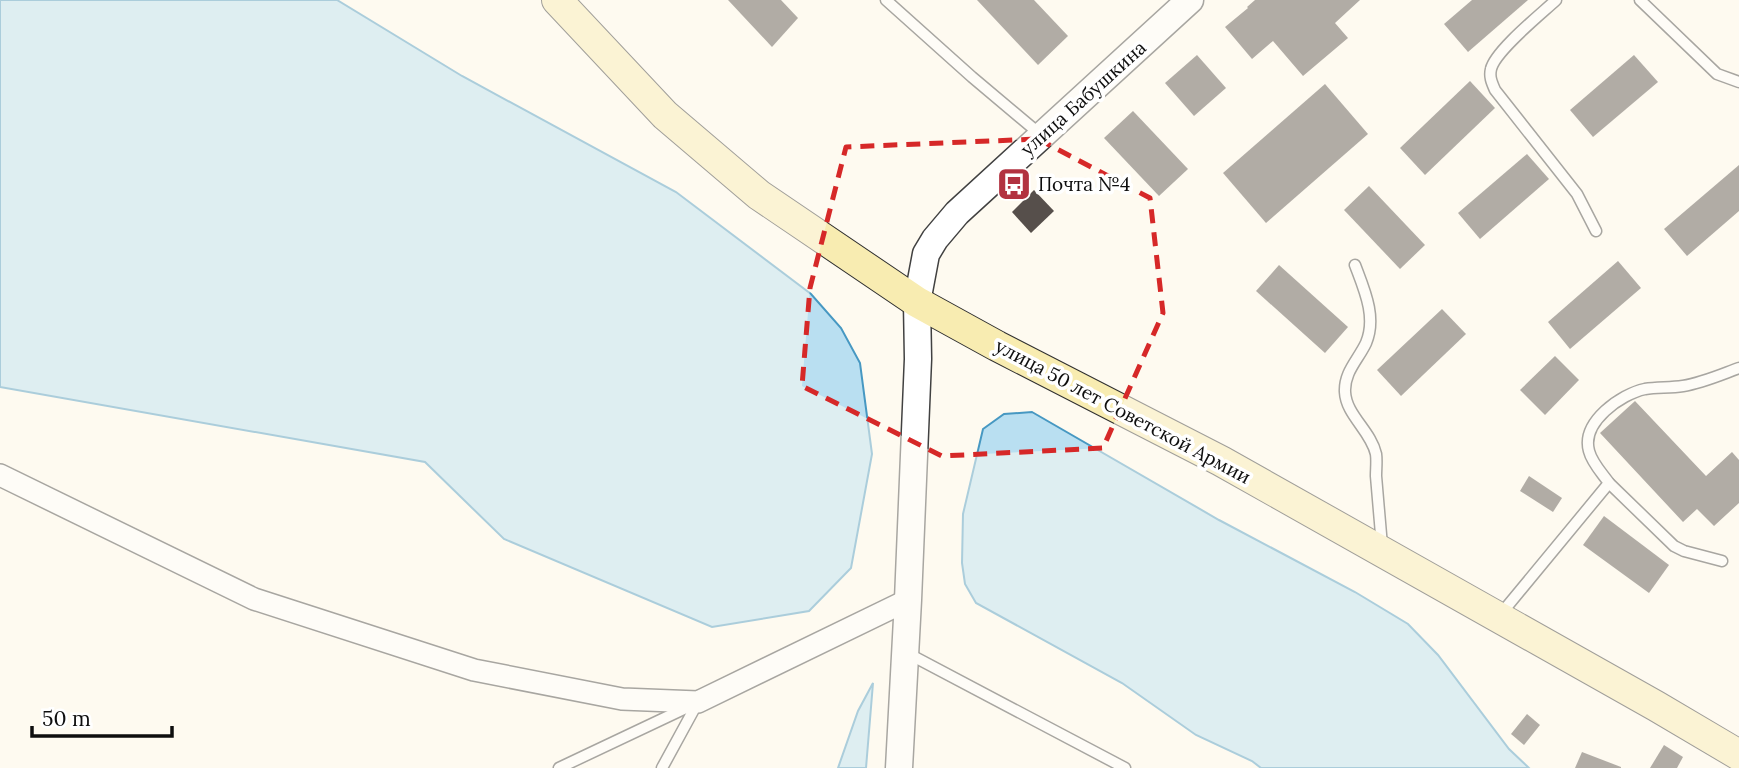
<svg xmlns="http://www.w3.org/2000/svg" width="1739" height="768" font-family="Lora,serif">
	<style>
		.water { fill: #b9dff1; stroke: #4798c2; stroke-width: 2 }
		.building { fill: #564f4b }
		.lines { fill: none; stroke-linecap: round; stroke-linejoin: round }
		.service-casing { stroke: #414141; stroke-width: 13 }
		.minor-casing { stroke: #414141; stroke-width: 24 }
		.tertiary-casing { stroke: #414141; stroke-width: 29 }
		.secondary-casing { stroke: #303030; stroke-width: 32 }
		.service { stroke: #fff; stroke-width: 10 }
		.minor { stroke: #fff; stroke-width: 21 }
		.tertiary { stroke: #fff; stroke-width: 26 }
		.secondary { stroke: #f8ecb1; stroke-width: 30 }
		.marked { fill: none; stroke: #d62828; stroke-width: 5; stroke-dasharray: 14 9; stroke-linejoin: round }
		.labels { text-anchor: middle; stroke-width: 7; stroke-linejoin: round; paint-order: stroke }
		.street-label { font-size: 19px; fill: #0e0e0e; stroke: #fff }
		.poi-label { font-size: 19px; fill: #0e0e0e; stroke: #fff; text-anchor: start }
	</style>
	<rect width="100%" height="100%" fill="#fefaf0"/>
	<g class="water">
		<path d="M 0,0 L 337,0 L 462,76 L 676,192 L 811,294 L 841,328 L 860,363 L 872,454 L 851,568 L 809,611 L 712,627 L 504,539 L 425,462 L 0,387 Z"/>
		<path d="M 1032,412 L 1219,520 L 1355,592 L 1408,624 L 1438,655 L 1509,749 L 1529,768 L 1261,768 L 1252,761 L 1196,735 L 1122,683 L 976,603 L 965,584 L 962,563 L 963,514 L 983,429 L 1004,414 Z"/>
		<path d="M 873,683 L 866,768 L 838,768 L 858,711 Z"/>
	</g>
	<g class="building">
		<path d="M 728,0 L 781,0 L 798,18 L 772,47 Z"/>
		<path d="M 977,0 L 1034,0 L 1068,36 L 1038,65 Z"/>
		<path d="M 1255,0 L 1360,0 L 1335,23 L 1348,38 L 1303,76 L 1273,41 L 1252,59 L 1225,27 L 1248,8 L 1247,7 Z"/>
		<path d="M 1472,0 L 1528,0 L 1468,52 L 1444,24 Z"/>
		<path d="M 1197,55 L 1226,88 L 1194,116 L 1165,83 Z"/>
		<path d="M 1634,55 L 1658,82 L 1593,137 L 1570,110 Z"/>
		<path d="M 1470,81 L 1495,108 L 1425,175 L 1400,148 Z"/>
		<path d="M 1325,84 L 1368,134 L 1266,223 L 1223,173 Z"/>
		<path d="M 1133,111 L 1188,169 L 1159,196 L 1104,138 Z"/>
		<path d="M 1527,154 L 1549,179 L 1480,239 L 1458,213 Z"/>
		<path d="M 1739,165 L 1739,211 L 1687,256 L 1664,229 Z"/>
		<path d="M 1369,186 L 1425,245 L 1400,269 L 1344,210 Z"/>
		<path d="M 1034,190 L 1054,211 L 1031,233 L 1012,212 Z"/>
		<path d="M 1618,261 L 1641,288 L 1570,349 L 1548,322 Z"/>
		<path d="M 1279,265 L 1348,327 L 1325,353 L 1256,291 Z"/>
		<path d="M 1442,309 L 1466,334 L 1401,396 L 1377,370 Z"/>
		<path d="M 1555,356 L 1579,380 L 1545,415 L 1520,390 Z"/>
		<path d="M 1635,401 L 1706,476 L 1732,452 L 1739,460 L 1739,503 L 1714,526 L 1697,509 L 1683,522 L 1600,433 Z"/>
		<path d="M 1529,476 L 1562,498 L 1553,512 L 1520,491 Z"/>
		<path d="M 1604,516 L 1669,565 L 1649,593 L 1583,545 Z"/>
		<path d="M 1527,714 L 1540,725 L 1524,745 L 1511,734 Z"/>
		<path d="M 1664,745 L 1683,757 L 1677,768 L 1650,768 Z"/>
		<path d="M 1582,752 L 1621,767 L 1621,768 L 1575,768 Z"/>
	</g>
	<g class="lines">
		<g class="service-casing">
			<g id="service">
				<path d="M 886,0 L 972,77 L 1041,135"/>
				<path d="M 1556,0 C 1541,14 1495,51 1491,69 C 1489,77 1492,83 1495,90 L 1577,194 L 1596,231"/>
				<path d="M 1640,0 L 1717,74 L 1739,82"/>
				<path d="M 1355,265 C 1364,289 1377,317 1366,343 C 1358,360 1344,372 1345,392 C 1346,415 1371,431 1376,454 C 1377,461 1376,469 1376,476 C 1378,499 1380,523 1382,546"/>
				<path d="M 1609,483 L 1674,546 L 1684,551 L 1722,561"/>
				<path d="M 1500,615 L 1609,483 C 1602,473 1592,463 1589,451 C 1581,422 1621,394 1645,389 C 1657,387 1670,388 1683,386 C 1702,383 1720,375 1739,368"/>
				<path d="M 907,653 L 1125,768"/>
				<path d="M 559,768 L 690,706"/>
				<path d="M 662,768 L 698,702"/>
			</g>
		</g>
		<g class="minor-casing">
			<path id="minor" d="M 0,475 L 254,599 L 474,670 L 622,699 L 698,702 L 908,600"/>
		</g>
		<g class="tertiary-casing">
			<path id="tertiary" d="M 899,768 L 908,600 L 918,359 L 917,302 L 926,254 L 935,239 L 957,213 L 1190,0"/>
		</g>
		<g class="secondary-casing">
			<path id="secondary" d="M 557,0 L 665,115 L 759,195 L 917,302 L 997,346 L 1221,461 L 1656,706 L 1739,755"/>
		</g>
		<use href="#service" class="service"/>
		<use href="#minor" class="minor"/>
		<use href="#tertiary" class="tertiary"/>
		<use href="#secondary" class="secondary"/>
	</g>
	<path d="M0 0H1739V768H0ZM 1038,139 L 1150,198 L 1163,313 L 1103,448 L 942,456 L 802,386 L 810,288 L 846,147 Z" fill="#fefaf0" fill-opacity=".55" fill-rule="evenodd"/>
	<path class="marked" d="M 1038,139 L 1150,198 L 1163,313 L 1103,448 L 942,456 L 802,386 L 810,288 L 846,147 Z"/>
	<defs>
		<g id="bus-square" transform="scale(1.75)"><rect x="-9" y="-9" width="18" height="18" rx="4" fill="#b23240" stroke="#fff"/><path d="M-5-6H5V4H4V6H2V4H-2V6H-4V4H-5ZM-3.5-4V0h7V-4ZM-3.5 1.2v1.5H-2V1.2ZM2 1.2v1.5H3.5V1.2Z" fill="#fff"/></g>
	</defs>
	<g fill-rule="evenodd">
		<use href="#bus-square" x="1014" y="184"/>
	</g>
	<g class="labels">
		<g class="street-label">
			<text transform="translate(1083 98) rotate(-42)" y="7">улица Бабушкина</text>
			<text transform="translate(1123 411) rotate(28)" y="7">улица 50 лет Советской Армии</text>
		</g>
		<g class="poi-label">
			<text x="1038" y="191">Почта №4</text>
		</g>
	</g>
	<path d="M32 726v10h140v-10" fill="none" stroke="#0e0e0e" stroke-width="3.5"/>
	<text x="42" y="726" font-size="21" fill="#0e0e0e" stroke="#ffffff" stroke-width="5" paint-order="stroke">50 m</text>
</svg>
